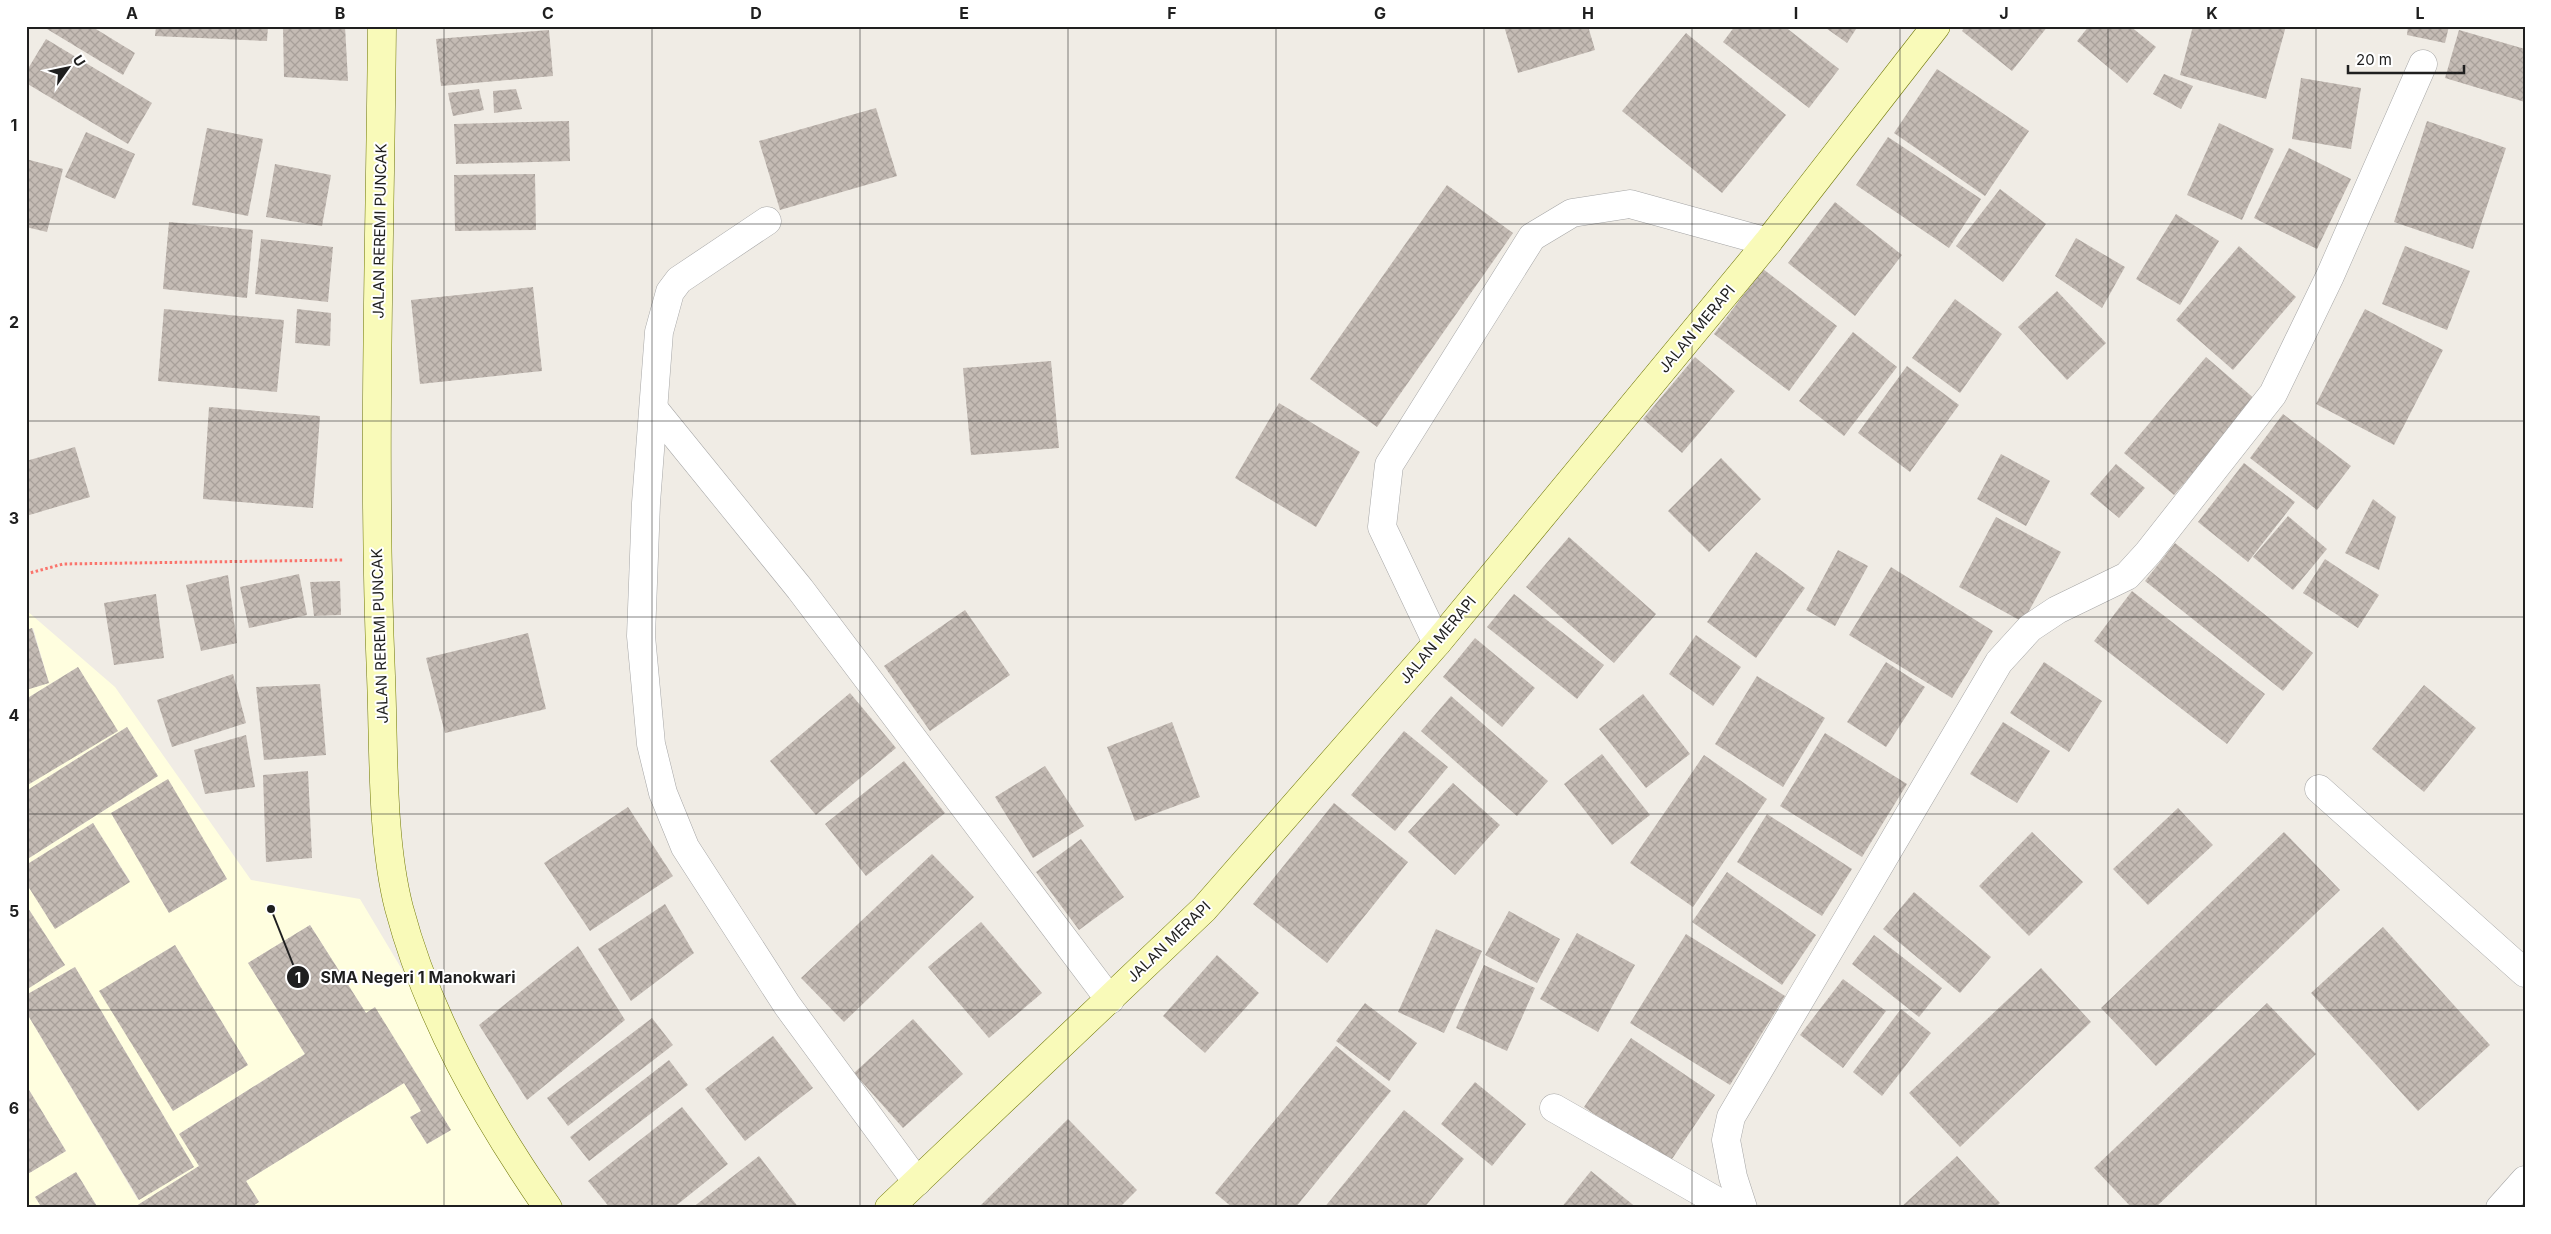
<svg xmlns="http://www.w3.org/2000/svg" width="2551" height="1234" font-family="Inter,sans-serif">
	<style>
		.education { fill: #fffedf; fill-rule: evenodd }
		.building { fill: url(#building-cross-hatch) }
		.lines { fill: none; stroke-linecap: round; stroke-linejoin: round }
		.street-casing { stroke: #a6a6a6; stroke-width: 29 }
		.secondary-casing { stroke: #6f7705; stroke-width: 29 }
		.path { stroke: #fa746c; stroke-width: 3; stroke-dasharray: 2.5 2.5; stroke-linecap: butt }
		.street { stroke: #fff; stroke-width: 28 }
		.secondary { stroke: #f9fab9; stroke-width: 28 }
		.grid { fill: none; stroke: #1f1f1f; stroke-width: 1; stroke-opacity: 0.55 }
		.labels { text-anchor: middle; stroke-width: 4; stroke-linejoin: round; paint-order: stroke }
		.street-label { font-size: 15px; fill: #1f1f1f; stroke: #fff }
		.leader { fill: none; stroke: #1f1f1f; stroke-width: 2 }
		.callout-dot { fill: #1f1f1f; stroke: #fff; stroke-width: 2 }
		.mark-label { font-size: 15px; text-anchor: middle; font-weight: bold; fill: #fff }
		.callout-label { font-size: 16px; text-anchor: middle; font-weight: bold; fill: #1f1f1f; stroke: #fff; stroke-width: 4; stroke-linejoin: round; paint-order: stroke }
		.neatline { fill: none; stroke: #1f1f1f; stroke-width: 2 }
		.grid-label { font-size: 16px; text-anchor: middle; font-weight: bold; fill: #1f1f1f }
	</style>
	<defs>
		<pattern id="building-cross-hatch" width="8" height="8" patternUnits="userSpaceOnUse" patternTransform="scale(1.25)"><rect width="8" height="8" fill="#c4bbb4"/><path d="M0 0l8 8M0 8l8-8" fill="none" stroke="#a8a09a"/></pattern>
	</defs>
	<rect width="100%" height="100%" fill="#f0ece5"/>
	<path class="education" d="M 26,610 L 115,687 L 251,880 L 360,899 L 544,1208 L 250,1208 L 259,1202 L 246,1181 L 404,1083 L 421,1111 L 410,1117 L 427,1144 L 451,1130 L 375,1008 L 366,1013 L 310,925 L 248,963 L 305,1054 L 180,1133 L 199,1166 L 133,1208 L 98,1208 L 76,1172 L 35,1197 L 42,1208 L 26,1208 L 26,1175 L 66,1151 L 26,1085 L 26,1012 L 138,1200 L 194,1167 L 75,967 L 26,995 L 26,990 L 65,965 L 26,905 L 26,883 L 55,928 L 130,881 L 93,823 L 26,865 L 26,860 L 158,776 L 127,727 L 26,791 L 26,786 L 117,731 L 78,667 L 26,699 L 26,690 L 49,683 L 33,628 L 26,630 ZM 168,780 L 227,879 L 169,913 L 111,813 ZM 175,945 L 248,1065 L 173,1111 L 100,991 Z"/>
	<g class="building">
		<path d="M 48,26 L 91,26 L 135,53 L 123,75 L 47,29 Z"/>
		<path d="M 156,26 L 268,26 L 267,41 L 155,36 Z"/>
		<path d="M 283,26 L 345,26 L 348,81 L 284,77 Z"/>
		<path d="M 1504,26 L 1588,26 L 1595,50 L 1518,73 Z"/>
		<path d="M 1735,26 L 1784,26 L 1839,69 L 1809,108 L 1723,42 Z"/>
		<path d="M 1823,26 L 1858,26 L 1847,43 Z"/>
		<path d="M 1965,26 L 2048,26 L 2012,71 L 1962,31 Z"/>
		<path d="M 2089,26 L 2130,26 L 2156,47 L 2127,83 L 2077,41 Z"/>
		<path d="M 2193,26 L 2286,26 L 2266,99 L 2180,75 Z"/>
		<path d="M 2350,26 L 2397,26 L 2397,29 L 2350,28 Z"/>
		<path d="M 2408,26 L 2449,26 L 2445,43 L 2407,35 Z"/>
		<path d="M 549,30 L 553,76 L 441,86 L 436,39 Z"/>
		<path d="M 2459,30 L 2525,49 L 2525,102 L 2445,78 Z"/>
		<path d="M 1686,33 L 1786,115 L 1722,193 L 1622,111 Z"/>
		<path d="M 46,39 L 152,103 L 128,144 L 26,83 L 26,72 Z"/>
		<path d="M 1937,69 L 2029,131 L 1985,196 L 1894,133 Z"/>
		<path d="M 2164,74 L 2193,86 L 2181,109 L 2153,94 Z"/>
		<path d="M 2301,78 L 2361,88 L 2351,149 L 2292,139 Z"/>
		<path d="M 479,89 L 484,110 L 453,116 L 448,93 Z"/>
		<path d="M 516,89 L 522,109 L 494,113 L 493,91 Z"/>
		<path d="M 876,108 L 897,176 L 780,210 L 759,141 Z"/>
		<path d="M 569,121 L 570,161 L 456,164 L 454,124 Z"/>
		<path d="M 2427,121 L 2506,148 L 2473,249 L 2394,222 Z"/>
		<path d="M 2219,123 L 2274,149 L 2242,220 L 2187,195 Z"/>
		<path d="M 207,128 L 263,139 L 248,216 L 192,205 Z"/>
		<path d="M 86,132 L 135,154 L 115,199 L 65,177 Z"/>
		<path d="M 1888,137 L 1981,199 L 1949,248 L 1856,185 Z"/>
		<path d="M 2289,148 L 2351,179 L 2317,249 L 2254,218 Z"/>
		<path d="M 26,159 L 63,169 L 47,232 L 26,227 Z"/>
		<path d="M 275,164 L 331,175 L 322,226 L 266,217 Z"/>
		<path d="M 535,174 L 536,230 L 455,231 L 454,175 Z"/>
		<path d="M 1447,185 L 1513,233 L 1377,427 L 1310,379 Z"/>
		<path d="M 2000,189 L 2046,224 L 2003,282 L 1956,246 Z"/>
		<path d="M 1835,202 L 1902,255 L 1855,316 L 1788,263 Z"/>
		<path d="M 2176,214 L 2219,241 L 2180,305 L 2136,279 Z"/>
		<path d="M 169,222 L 253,230 L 247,298 L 163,289 Z"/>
		<path d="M 2076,238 L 2125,267 L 2102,308 L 2055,276 Z"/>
		<path d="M 261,239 L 333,247 L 328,302 L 255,294 Z"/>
		<path d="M 2239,246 L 2296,297 L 2233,370 L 2176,320 Z"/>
		<path d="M 2405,246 L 2470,271 L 2447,330 L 2382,304 Z"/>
		<path d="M 1763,269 L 1837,326 L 1789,391 L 1714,334 Z"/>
		<path d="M 533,287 L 542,371 L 420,384 L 411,300 Z"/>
		<path d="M 2057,291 L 2106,343 L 2067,380 L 2018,327 Z"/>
		<path d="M 1955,299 L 2002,334 L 1960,393 L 1912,358 Z"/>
		<path d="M 164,309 L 284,320 L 277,392 L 158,381 Z"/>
		<path d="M 297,309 L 331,313 L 330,346 L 295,343 Z"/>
		<path d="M 2365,309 L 2443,350 L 2394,445 L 2316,404 Z"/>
		<path d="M 1853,332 L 1897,367 L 1844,436 L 1799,401 Z"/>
		<path d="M 1695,357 L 1735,391 L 1682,453 L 1643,419 Z"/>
		<path d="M 2206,357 L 2256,400 L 2174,495 L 2124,453 Z"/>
		<path d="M 1051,361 L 1059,448 L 971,455 L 963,368 Z"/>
		<path d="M 1907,366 L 1959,405 L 1910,472 L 1858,433 Z"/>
		<path d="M 1279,403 L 1360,452 L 1316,527 L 1235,478 Z"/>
		<path d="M 209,407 L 320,416 L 313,508 L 203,499 Z"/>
		<path d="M 2283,414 L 2351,466 L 2317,510 L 2250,458 Z"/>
		<path d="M 75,447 L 90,497 L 26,516 L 26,461 Z"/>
		<path d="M 2001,454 L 2050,481 L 2026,526 L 1977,499 Z"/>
		<path d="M 1721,458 L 1761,499 L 1709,552 L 1668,511 Z"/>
		<path d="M 2244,463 L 2295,502 L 2248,562 L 2198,522 Z"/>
		<path d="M 2116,464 L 2145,488 L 2119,518 L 2090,494 Z"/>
		<path d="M 2373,499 L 2396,517 L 2379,570 L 2345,553 Z"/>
		<path d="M 2288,516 L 2327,549 L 2293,590 L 2253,557 Z"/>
		<path d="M 1996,517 L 2061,552 L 2023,622 L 1959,587 Z"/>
		<path d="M 1569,537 L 1656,614 L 1614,663 L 1526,587 Z"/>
		<path d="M 2175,543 L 2313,653 L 2283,691 L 2145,581 Z"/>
		<path d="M 1838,550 L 1868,566 L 1835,626 L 1806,610 Z"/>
		<path d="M 1756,552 L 1805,588 L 1756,658 L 1707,622 Z"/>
		<path d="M 2325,559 L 2379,595 L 2358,628 L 2303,593 Z"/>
		<path d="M 1891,567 L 1993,631 L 1952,698 L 1849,635 Z"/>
		<path d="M 299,574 L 307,615 L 249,628 L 240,587 Z"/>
		<path d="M 228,575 L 237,643 L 201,651 L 186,585 Z"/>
		<path d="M 340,581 L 341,615 L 314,616 L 310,582 Z"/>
		<path d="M 2132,591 L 2265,694 L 2227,744 L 2094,641 Z"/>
		<path d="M 156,594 L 164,658 L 114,665 L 104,603 Z"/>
		<path d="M 1514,594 L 1604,665 L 1577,699 L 1487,627 Z"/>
		<path d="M 965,610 L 1010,675 L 930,731 L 884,666 Z"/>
		<path d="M 32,628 L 49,683 L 26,690 L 26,630 Z"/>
		<path d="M 528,633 L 546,709 L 445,733 L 426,658 Z"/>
		<path d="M 1696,635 L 1741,667 L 1713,706 L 1669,674 Z"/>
		<path d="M 1475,638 L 1535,688 L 1502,727 L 1443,677 Z"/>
		<path d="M 1886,662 L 1925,687 L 1886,747 L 1847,722 Z"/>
		<path d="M 2044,662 L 2102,701 L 2069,752 L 2010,713 Z"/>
		<path d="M 78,667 L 118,731 L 26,786 L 26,699 Z"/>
		<path d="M 233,674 L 246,723 L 172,747 L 157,700 Z"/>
		<path d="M 1757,676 L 1825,718 L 1783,787 L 1715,744 Z"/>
		<path d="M 320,684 L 326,755 L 264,760 L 256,687 Z"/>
		<path d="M 2424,685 L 2476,728 L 2424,792 L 2372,749 Z"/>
		<path d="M 850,693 L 896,748 L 816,815 L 770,761 Z"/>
		<path d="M 1643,694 L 1690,754 L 1646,788 L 1599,729 Z"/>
		<path d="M 1451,696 L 1548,781 L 1517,816 L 1421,731 Z"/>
		<path d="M 1172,722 L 1200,797 L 1135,821 L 1107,747 Z"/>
		<path d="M 2003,722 L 2050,751 L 2017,803 L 1970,774 Z"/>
		<path d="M 127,727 L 158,776 L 26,860 L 26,791 Z"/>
		<path d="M 1404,731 L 1448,767 L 1395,831 L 1351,795 Z"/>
		<path d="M 1825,733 L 1907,784 L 1862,857 L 1780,806 Z"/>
		<path d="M 246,735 L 255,787 L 205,794 L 194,750 Z"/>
		<path d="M 1602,754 L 1650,815 L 1612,845 L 1564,784 Z"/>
		<path d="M 1704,755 L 1767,799 L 1693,907 L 1630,863 Z"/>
		<path d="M 904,761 L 945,813 L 866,876 L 825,824 Z"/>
		<path d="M 1045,766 L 1084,826 L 1033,858 L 995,797 Z"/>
		<path d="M 308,771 L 312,858 L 266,862 L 263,775 Z"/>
		<path d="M 168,779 L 227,879 L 169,913 L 111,813 Z"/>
		<path d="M 1453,783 L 1500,825 L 1455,875 L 1408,832 Z"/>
		<path d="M 1334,803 L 1408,862 L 1327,963 L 1253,904 Z"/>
		<path d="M 628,807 L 673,876 L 590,931 L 544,863 Z"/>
		<path d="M 2178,808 L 2213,845 L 2148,905 L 2113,869 Z"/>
		<path d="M 1767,814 L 1852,869 L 1822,916 L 1737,862 Z"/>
		<path d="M 93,823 L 130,882 L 55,929 L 26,883 L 26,865 Z"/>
		<path d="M 2032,832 L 2083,882 L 2029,936 L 1979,886 Z"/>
		<path d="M 2284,832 L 2340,890 L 2156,1066 L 2101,1008 Z"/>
		<path d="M 1081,839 L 1124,897 L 1079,930 L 1036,872 Z"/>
		<path d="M 932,854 L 974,897 L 844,1022 L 801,978 Z"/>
		<path d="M 1727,872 L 1816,935 L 1782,985 L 1692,922 Z"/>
		<path d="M 1914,892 L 1991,957 L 1960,993 L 1883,929 Z"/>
		<path d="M 665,904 L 694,953 L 631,1001 L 598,949 Z"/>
		<path d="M 26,905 L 65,965 L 26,990 Z"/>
		<path d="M 1509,911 L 1560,939 L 1537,983 L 1485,955 Z"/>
		<path d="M 981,922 L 1042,993 L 989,1038 L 928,967 Z"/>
		<path d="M 310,925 L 366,1013 L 375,1007 L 451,1130 L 427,1144 L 410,1117 L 421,1111 L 404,1083 L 246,1181 L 259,1202 L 250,1208 L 133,1208 L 199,1166 L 179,1134 L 305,1054 L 248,963 Z"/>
		<path d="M 2383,927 L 2490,1045 L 2418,1111 L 2311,993 Z"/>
		<path d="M 1436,929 L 1482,951 L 1444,1033 L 1398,1012 Z"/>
		<path d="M 1577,933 L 1635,965 L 1598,1032 L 1540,999 Z"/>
		<path d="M 1686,934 L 1785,996 L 1730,1085 L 1630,1023 Z"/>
		<path d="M 1874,935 L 1942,988 L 1919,1017 L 1852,964 Z"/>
		<path d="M 175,945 L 248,1065 L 173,1111 L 99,991 Z"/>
		<path d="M 578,946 L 625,1020 L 527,1100 L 479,1025 Z"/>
		<path d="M 1217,955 L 1259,993 L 1205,1053 L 1163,1016 Z"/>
		<path d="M 1484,965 L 1535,988 L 1507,1051 L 1456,1028 Z"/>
		<path d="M 75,967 L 194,1167 L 139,1200 L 26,1012 L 26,995 Z"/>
		<path d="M 2041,968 L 2091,1022 L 1960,1147 L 1909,1093 Z"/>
		<path d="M 1843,979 L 1886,1011 L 1843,1068 L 1800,1035 Z"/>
		<path d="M 1365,1003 L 1417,1043 L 1389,1081 L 1336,1041 Z"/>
		<path d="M 2267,1003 L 2316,1054 L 2155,1208 L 2132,1208 L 2094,1168 Z"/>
		<path d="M 1901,1009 L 1931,1033 L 1882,1096 L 1853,1072 Z"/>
		<path d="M 652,1018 L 673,1045 L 568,1126 L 547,1098 Z"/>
		<path d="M 913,1019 L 963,1074 L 903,1128 L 854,1073 Z"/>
		<path d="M 773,1036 L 813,1088 L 745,1141 L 705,1089 Z"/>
		<path d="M 1631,1038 L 1715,1095 L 1668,1165 L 1584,1107 Z"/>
		<path d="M 1336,1046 L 1391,1091 L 1295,1208 L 1233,1208 L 1215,1193 Z"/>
		<path d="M 669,1060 L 688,1085 L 589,1161 L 570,1137 Z"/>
		<path d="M 1475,1082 L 1526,1124 L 1492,1166 L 1441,1124 Z"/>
		<path d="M 26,1085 L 66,1151 L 26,1175 Z"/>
		<path d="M 682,1107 L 728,1164 L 673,1208 L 610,1208 L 588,1181 Z"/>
		<path d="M 1404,1110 L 1464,1159 L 1424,1208 L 1324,1208 Z"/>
		<path d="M 1068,1119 L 1137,1190 L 1119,1208 L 981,1208 L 980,1206 Z"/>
		<path d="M 759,1156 L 799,1208 L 692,1208 Z"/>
		<path d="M 1957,1156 L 2000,1203 L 1995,1208 L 1900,1208 Z"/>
		<path d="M 1591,1171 L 1637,1208 L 1561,1208 Z"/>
		<path d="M 76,1172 L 98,1208 L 42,1208 L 35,1197 Z"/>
	</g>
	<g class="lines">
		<g class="street-casing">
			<g id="street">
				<path d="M 767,221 L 679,280 L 670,292 L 659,332 L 646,503 L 641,636 L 651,744 L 663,793 L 685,847 L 787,1005 L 917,1182"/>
				<path d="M 654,409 L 800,589 L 1110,1000"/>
				<path d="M 1437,643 L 1382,527 L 1389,465 L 1532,237 L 1572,213 L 1630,204 L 1768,242"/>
				<path d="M 2319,789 L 2525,973"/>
				<path d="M 1554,1108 L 1729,1208"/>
				<path d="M 1743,1208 L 1733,1177 L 1726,1140 L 1731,1117 L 1999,662 L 2030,628 L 2057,610 L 2127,576 L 2148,553 L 2273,394 L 2330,276 L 2423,64"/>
				<path d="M 2500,1208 L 2525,1180"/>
			</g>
		</g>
		<g class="secondary-casing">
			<g id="secondary">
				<path d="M 382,26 C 380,243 372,460 381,676 C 384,748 381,838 399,908 C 428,1017 484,1115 548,1208"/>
				<path d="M 889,1208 L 1204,909 L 1437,643 L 1768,242 L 1936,26"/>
			</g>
		</g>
		<path class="path" d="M 26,574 L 63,564 L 343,560"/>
		<use href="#street" class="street"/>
		<use href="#secondary" class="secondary"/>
	</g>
	<path class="grid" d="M 236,26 L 236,1208M 444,26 L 444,1208M 652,26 L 652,1208M 860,26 L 860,1208M 1068,26 L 1068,1208M 1276,26 L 1276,1208M 1484,26 L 1484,1208M 1692,26 L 1692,1208M 1900,26 L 1900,1208M 2108,26 L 2108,1208M 2316,26 L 2316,1208M 26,224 L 2525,224M 26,421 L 2525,421M 26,617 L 2525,617M 26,814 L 2525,814M 26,1010 L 2525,1010"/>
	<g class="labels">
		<g class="street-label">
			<text transform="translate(380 231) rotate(-89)" y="5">JALAN REREMI PUNCAK</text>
			<text transform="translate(1697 329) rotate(-50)" y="5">JALAN MERAPI</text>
			<text transform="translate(380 636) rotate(-92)" y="5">JALAN REREMI PUNCAK</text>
			<text transform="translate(1438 640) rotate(-50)" y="5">JALAN MERAPI</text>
			<text transform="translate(1169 942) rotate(-44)" y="5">JALAN MERAPI</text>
		</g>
	</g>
	<path class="leader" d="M271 909L298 977"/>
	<g class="callout-dot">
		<circle cx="271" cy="909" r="5"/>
		<circle cx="298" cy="977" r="12"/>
	</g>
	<g class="mark-label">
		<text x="298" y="983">1</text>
	</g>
	<g class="callout-label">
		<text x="418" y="983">SMA Negeri 1 Manokwari</text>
	</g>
	<rect width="2551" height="1234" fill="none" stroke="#ffffff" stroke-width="55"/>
	<g transform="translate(68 68) rotate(57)" stroke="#ffffff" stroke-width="4" paint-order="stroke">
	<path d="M0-4L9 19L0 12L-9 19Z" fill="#1f1f1f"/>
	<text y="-8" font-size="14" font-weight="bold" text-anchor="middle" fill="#1f1f1f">U</text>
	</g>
	<path d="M2348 65v8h116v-8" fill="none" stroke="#1f1f1f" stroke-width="2.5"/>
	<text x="2356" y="65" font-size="15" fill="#1f1f1f" stroke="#ffffff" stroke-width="4" paint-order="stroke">20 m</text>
	<rect x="28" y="28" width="2496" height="1178" class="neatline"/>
	<g class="grid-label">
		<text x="132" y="19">A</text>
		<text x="340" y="19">B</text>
		<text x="548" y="19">C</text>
		<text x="756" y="19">D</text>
		<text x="964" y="19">E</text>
		<text x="1172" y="19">F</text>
		<text x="1380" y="19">G</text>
		<text x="1588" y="19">H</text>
		<text x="1796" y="19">I</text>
		<text x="2004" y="19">J</text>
		<text x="2212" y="19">K</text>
		<text x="2420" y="19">L</text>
		<text x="14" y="131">1</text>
		<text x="14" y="328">2</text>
		<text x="14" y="524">3</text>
		<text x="14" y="721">4</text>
		<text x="14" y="917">5</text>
		<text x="14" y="1114">6</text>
	</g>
</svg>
